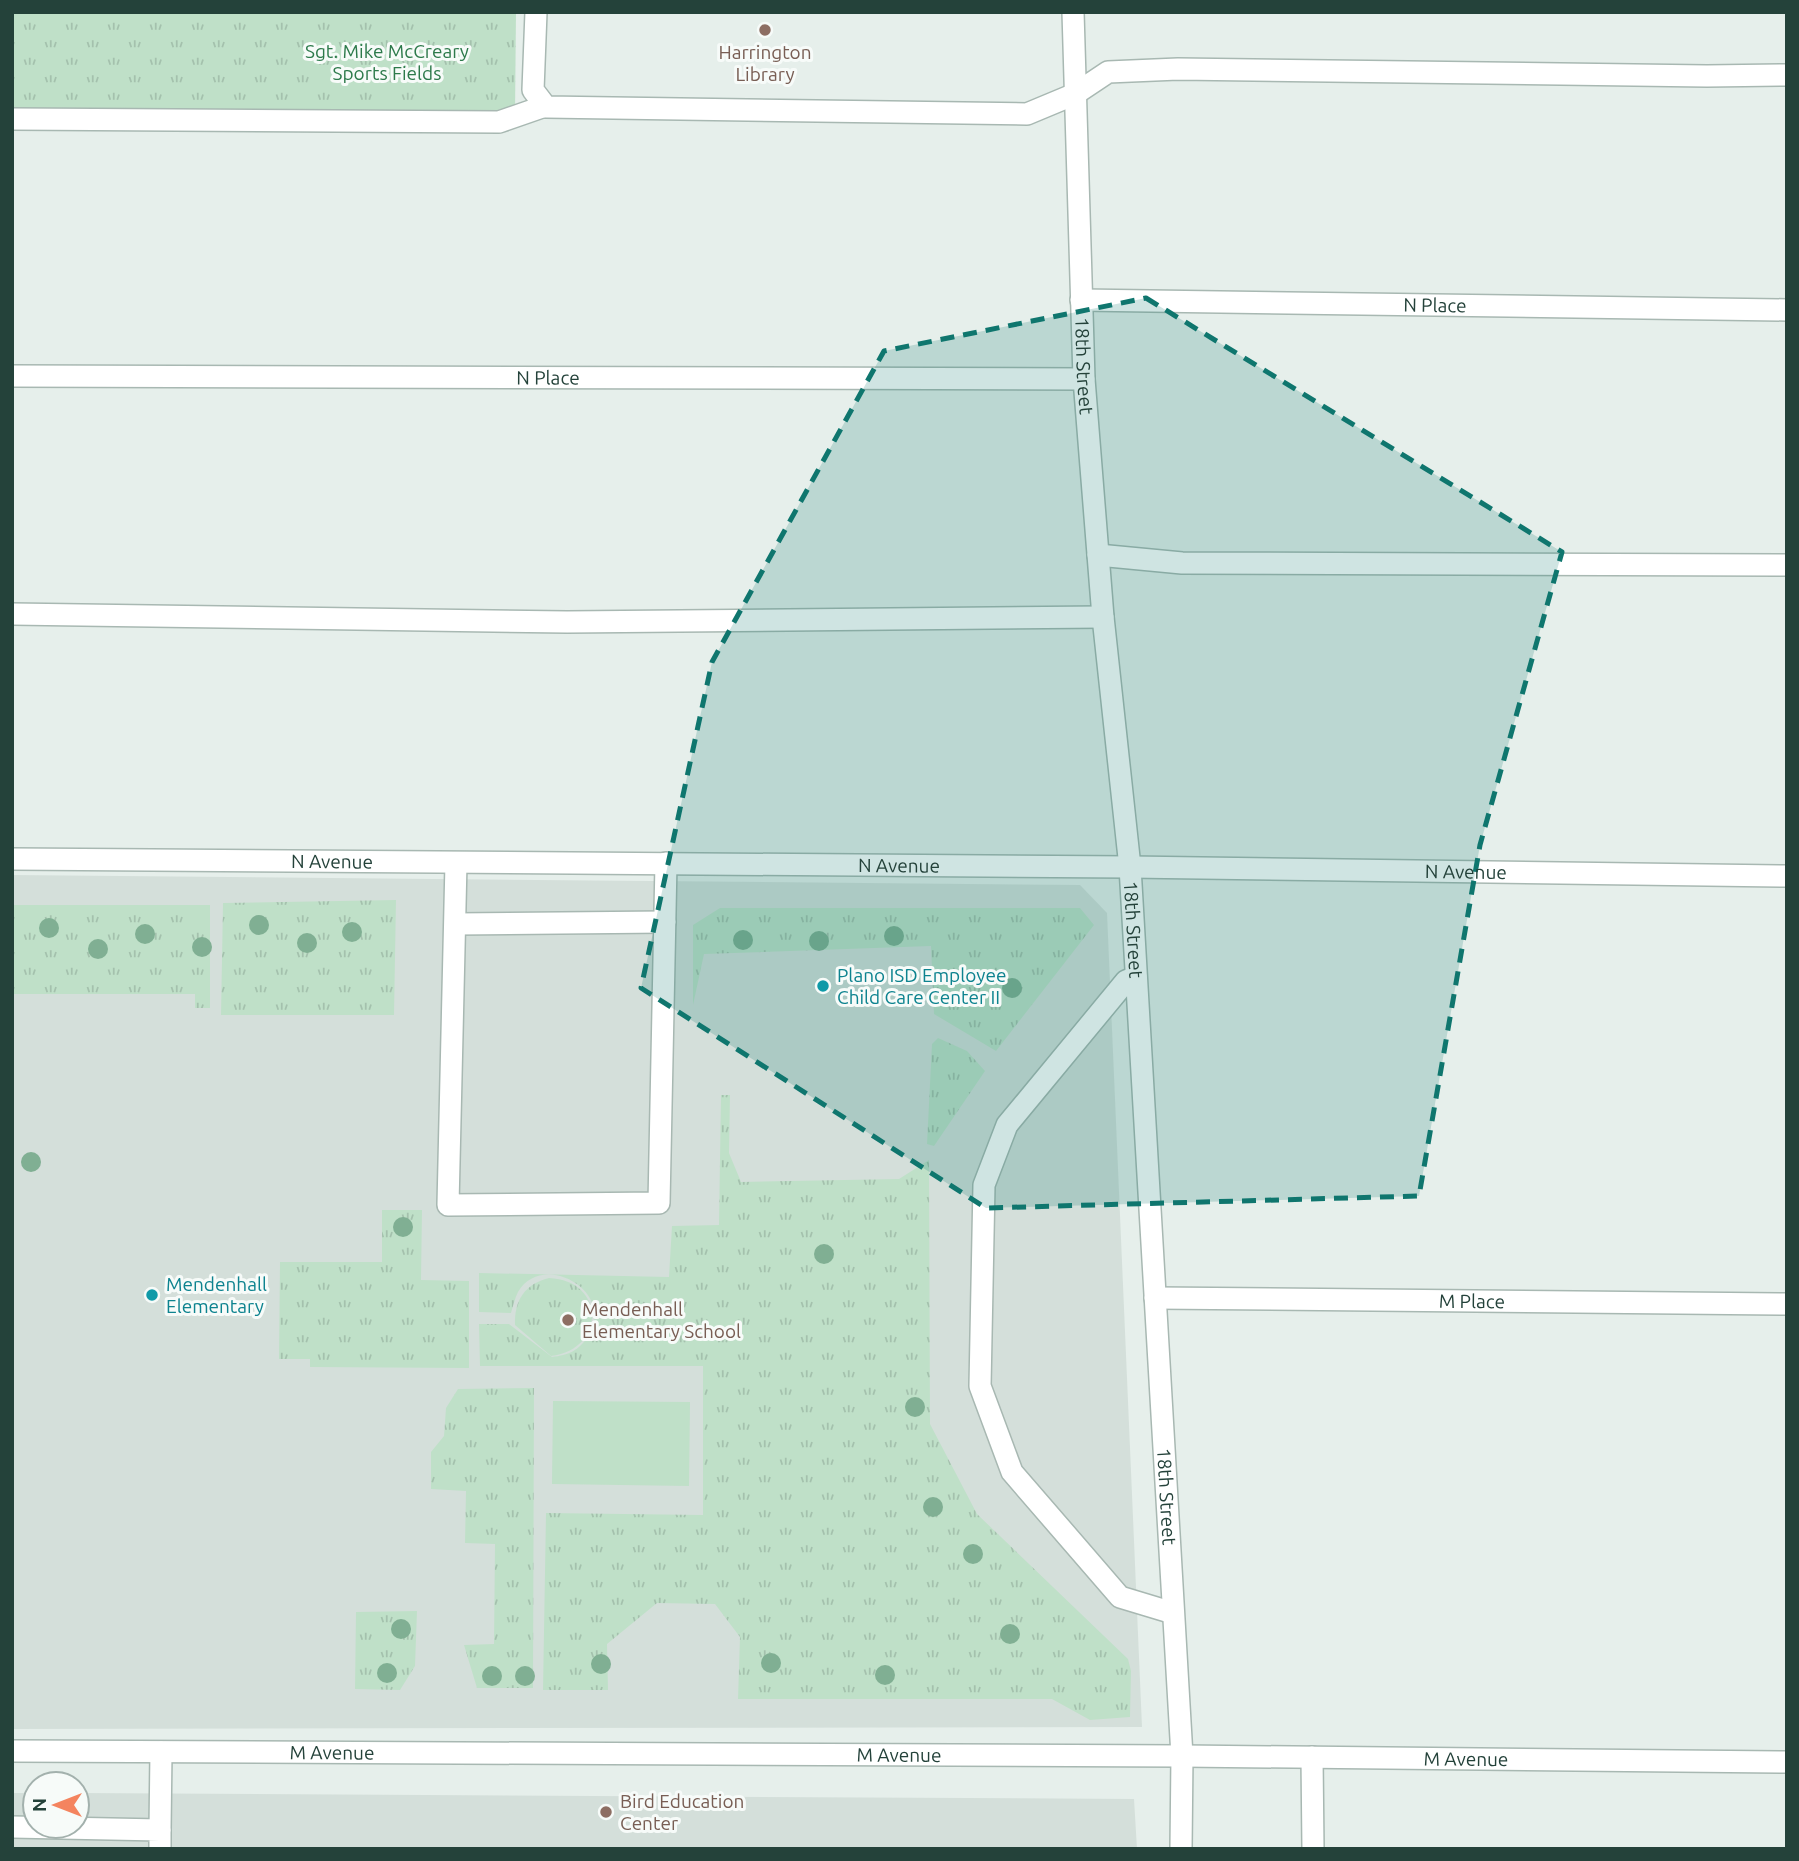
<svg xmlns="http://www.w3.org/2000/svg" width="1799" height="1861" font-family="Ubuntu,sans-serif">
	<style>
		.built { fill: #d4dfda }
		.grass { fill: url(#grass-tufts) }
		.pitch { fill: #bfe0c8 }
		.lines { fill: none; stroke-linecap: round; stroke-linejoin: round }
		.minor-casing { stroke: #a8b8b2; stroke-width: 24 }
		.minor { stroke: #fff; stroke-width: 21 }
		.tree { fill: #80af93 }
		.marked { fill: #0f766e; fill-opacity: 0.2; stroke: #0f766e; stroke-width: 5; stroke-dasharray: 14 9; stroke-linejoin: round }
		.education-dot { fill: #8d6e63; stroke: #f7fbf9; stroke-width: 2.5 }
		.culture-dot { fill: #0f9aa8; stroke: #f7fbf9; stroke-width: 2.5 }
		.labels { text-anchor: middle; stroke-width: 6; stroke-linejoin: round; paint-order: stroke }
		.park-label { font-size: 19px; fill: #2d7a4b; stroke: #f7fbf9 }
		.education-label { font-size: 19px; fill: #785e54; stroke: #f7fbf9; text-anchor: start }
		.street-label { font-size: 19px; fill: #24423a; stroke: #f7fbf9 }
		.culture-label { font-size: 19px; fill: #0d838f; stroke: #f7fbf9; text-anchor: start }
	</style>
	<defs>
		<pattern id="grass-tufts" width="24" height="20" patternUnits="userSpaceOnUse" patternTransform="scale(1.75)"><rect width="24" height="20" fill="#bfe0c8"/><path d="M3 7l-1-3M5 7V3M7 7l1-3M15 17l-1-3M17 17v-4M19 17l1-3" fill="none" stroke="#a4c1ad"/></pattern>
	</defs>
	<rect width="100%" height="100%" fill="#e6efeb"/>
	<g class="built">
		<path d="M 12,875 L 1080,885 L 1107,913 L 1142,1727 L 12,1729 Z"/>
		<path d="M 12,1793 L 35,1793 L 35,1826 L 77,1826 L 77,1793 L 1134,1799 L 1137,1849 L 12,1849 Z"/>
	</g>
	<g class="grass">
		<path d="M 12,12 L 516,12 L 515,114 L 12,110 Z"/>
		<path d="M 396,900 L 394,1015 L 221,1015 L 223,903 Z"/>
		<path d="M 12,905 L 210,905 L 210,1008 L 195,1008 L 195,994 L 12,994 Z"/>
		<path d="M 720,908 L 1080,908 L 1094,925 L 996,1051 L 934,1014 L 931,946 L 704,954 L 693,1005 L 693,925 Z"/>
		<path d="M 938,1038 L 967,1051 L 985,1071 L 934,1146 L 927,1144 L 932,1044 Z"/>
		<path d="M 721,1095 L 730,1095 L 729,1153 L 741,1182 L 899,1179 L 929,1160 L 930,1424 L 977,1514 L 1128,1659 L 1131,1671 L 1130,1717 L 1090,1720 L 1052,1699 L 738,1699 L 740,1637 L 715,1604 L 657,1603 L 607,1644 L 608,1690 L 543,1690 L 546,1513 L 703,1515 L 703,1366 L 480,1366 L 479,1324 L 509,1324 L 552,1357 C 568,1355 579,1351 588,1336 C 617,1291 542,1250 518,1292 C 515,1298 513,1306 511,1313 L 479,1312 L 479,1273 L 669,1277 L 672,1226 L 719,1225 Z"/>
		<path d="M 382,1210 L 422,1210 L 421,1280 L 469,1281 L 469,1368 L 310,1367 L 310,1359 L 279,1359 L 280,1262 L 382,1262 Z"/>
		<path d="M 549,1278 C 605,1280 607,1349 551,1356 L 515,1325 C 514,1300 525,1284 549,1278 Z"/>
		<path d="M 534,1388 L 533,1688 L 477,1688 L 464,1645 L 494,1644 L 495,1544 L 465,1543 L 466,1491 L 431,1489 L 431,1452 L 444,1436 L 446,1408 L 458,1389 Z"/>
		<path d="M 417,1611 L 415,1666 L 400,1690 L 355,1689 L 356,1612 Z"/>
	</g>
	<path class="pitch" d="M 553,1401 L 690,1402 L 689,1486 L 552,1484 Z"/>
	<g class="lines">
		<g class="minor-casing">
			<g id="minor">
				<path d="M 536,12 L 533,90 L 546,107 L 1027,114 L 1075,94 L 1108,72 L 1178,69 L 1707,76 L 1787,75"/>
				<path id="s1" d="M 1073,12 L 1084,379 L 1103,617 L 1130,867 L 1182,1756 L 1181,1849"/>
				<path d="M 12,119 L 499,122 L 545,106"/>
				<path id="s2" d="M 1081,300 L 1787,310"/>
				<path id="s3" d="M 12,376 L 1084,379"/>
				<path d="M 1098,555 L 1182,563 L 1787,565"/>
				<path d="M 12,614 L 567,622 L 1103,617"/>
				<path id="s4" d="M 12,859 L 1130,867 L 1787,876"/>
				<path d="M 456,863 L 448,1205 L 659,1203 L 666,863"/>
				<path d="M 456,924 L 665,922"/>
				<path d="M 1136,977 L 1126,981 L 1007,1125 L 984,1185 L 980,1386 L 1012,1472 L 1120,1597 L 1173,1613"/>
				<path id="s5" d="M 1155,1298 L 1787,1304"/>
				<path id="s6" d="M 12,1751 L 1182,1756 L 1787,1762"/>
				<path d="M 1312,1757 L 1313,1849"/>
				<path d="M 12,1827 L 160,1830 L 160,1849"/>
				<path d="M 160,1830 L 161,1752"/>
			</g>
		</g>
		<use href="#minor" class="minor"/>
	</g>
	<g class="tree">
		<circle cx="259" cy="925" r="10"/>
		<circle cx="49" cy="928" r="10"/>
		<circle cx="352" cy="932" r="10"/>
		<circle cx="145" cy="934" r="10"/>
		<circle cx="894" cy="936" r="10"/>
		<circle cx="743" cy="940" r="10"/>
		<circle cx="819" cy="941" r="10"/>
		<circle cx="307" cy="943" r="10"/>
		<circle cx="202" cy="947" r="10"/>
		<circle cx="98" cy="949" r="10"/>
		<circle cx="1012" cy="988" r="10"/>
		<circle cx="31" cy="1162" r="10"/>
		<circle cx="403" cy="1227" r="10"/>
		<circle cx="824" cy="1254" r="10"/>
		<circle cx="915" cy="1407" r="10"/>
		<circle cx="933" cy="1507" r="10"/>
		<circle cx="973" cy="1554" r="10"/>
		<circle cx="401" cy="1629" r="10"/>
		<circle cx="1010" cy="1634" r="10"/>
		<circle cx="771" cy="1663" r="10"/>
		<circle cx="601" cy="1664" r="10"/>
		<circle cx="387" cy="1673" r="10"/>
		<circle cx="885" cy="1675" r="10"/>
		<circle cx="492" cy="1676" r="10"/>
		<circle cx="525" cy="1676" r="10"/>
	</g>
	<path class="marked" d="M 1146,298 L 1562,552 L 1480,845 L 1419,1196 L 986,1208 L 641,988 L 712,662 L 884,351 Z"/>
	<g class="education-dot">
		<circle cx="765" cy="30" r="7"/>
		<circle cx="568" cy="1320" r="7"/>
		<circle cx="606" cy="1812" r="7"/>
	</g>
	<g class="culture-dot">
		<circle cx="823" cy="986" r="7"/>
		<circle cx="152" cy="1295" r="7"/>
	</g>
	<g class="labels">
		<g class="park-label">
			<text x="387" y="58">Sgt. Mike McCreary<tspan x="387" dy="22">Sports Fields</tspan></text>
		</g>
		<g class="education-label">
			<text x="765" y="59" text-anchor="middle">Harrington<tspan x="765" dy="22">Library</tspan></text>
			<text x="582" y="1316">Mendenhall<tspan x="582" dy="22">Elementary School</tspan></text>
			<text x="620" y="1808">Bird Education<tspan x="620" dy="22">Center</tspan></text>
		</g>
		<g class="street-label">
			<text dy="7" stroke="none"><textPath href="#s2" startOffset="354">N Place</textPath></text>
			<text dy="7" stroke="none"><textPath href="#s1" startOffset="354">18th Street</textPath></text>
			<text dy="7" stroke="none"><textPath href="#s3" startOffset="536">N Place</textPath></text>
			<text dy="7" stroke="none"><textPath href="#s4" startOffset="320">N Avenue</textPath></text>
			<text dy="7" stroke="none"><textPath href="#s4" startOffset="887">N Avenue</textPath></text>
			<text dy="7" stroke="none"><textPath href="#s4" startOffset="1454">N Avenue</textPath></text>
			<text dy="7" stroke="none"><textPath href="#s1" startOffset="920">18th Street</textPath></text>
			<text dy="7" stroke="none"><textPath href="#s5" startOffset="317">M Place</textPath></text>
			<text dy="7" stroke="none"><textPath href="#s1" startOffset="1488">18th Street</textPath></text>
			<text dy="7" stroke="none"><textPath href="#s6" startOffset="320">M Avenue</textPath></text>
			<text dy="7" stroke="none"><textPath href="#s6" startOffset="887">M Avenue</textPath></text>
			<text dy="7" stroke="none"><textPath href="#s6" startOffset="1454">M Avenue</textPath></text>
		</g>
		<g class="culture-label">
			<text x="837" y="982">Plano ISD Employee<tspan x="837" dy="22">Child Care Center II</tspan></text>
			<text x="166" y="1291">Mendenhall<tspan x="166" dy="22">Elementary</tspan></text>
		</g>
	</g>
	<rect width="1799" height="1861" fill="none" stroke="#24423a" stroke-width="28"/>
	<g transform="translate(56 1805) rotate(270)"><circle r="33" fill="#f7fbf9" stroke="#a3b1ad" stroke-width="2"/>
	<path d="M0-5L12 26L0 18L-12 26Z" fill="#f4845f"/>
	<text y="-10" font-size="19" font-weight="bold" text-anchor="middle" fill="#24423a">N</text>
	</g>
</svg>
